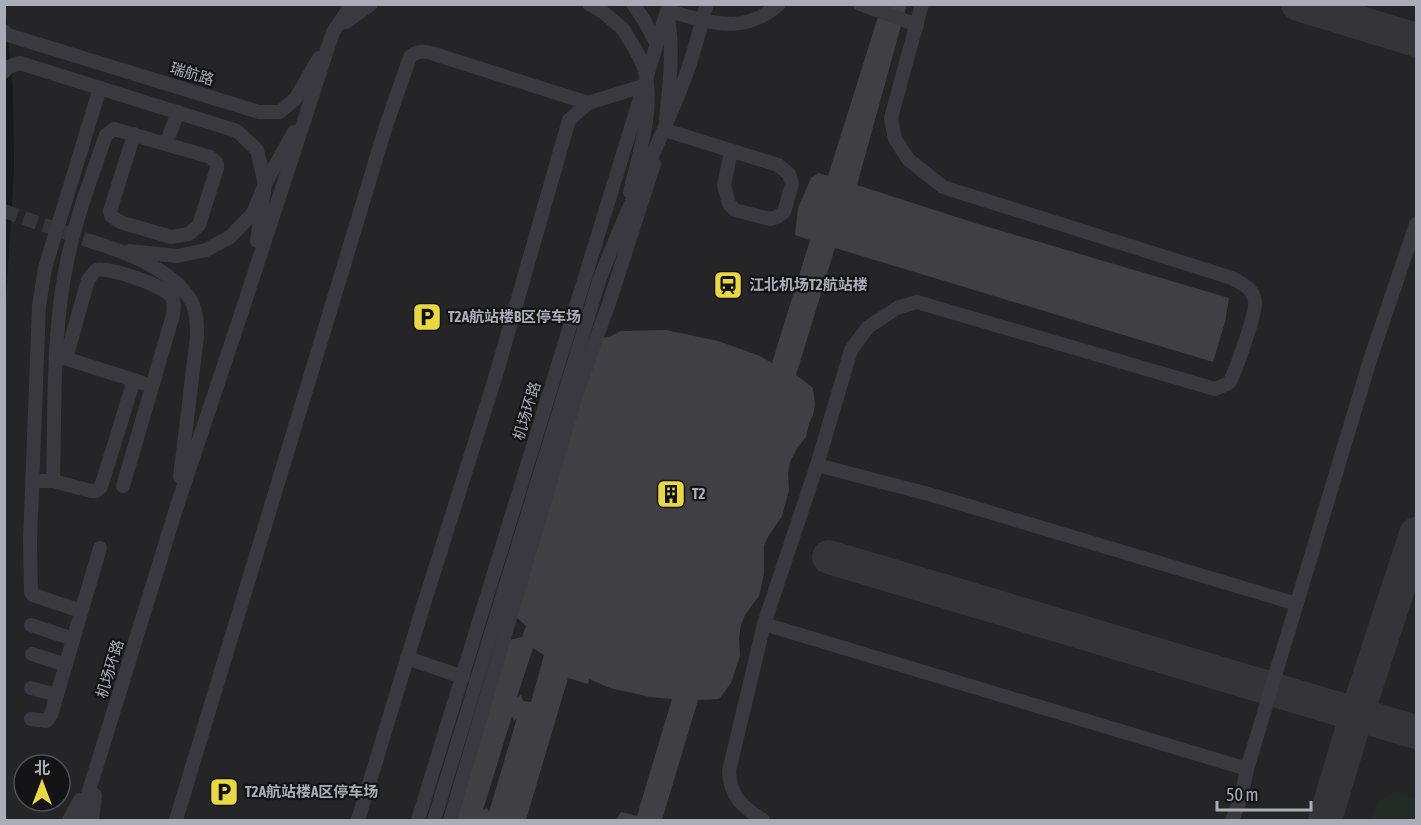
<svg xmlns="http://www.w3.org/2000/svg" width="1421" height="825" font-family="'Asap Condensed','Noto Sans SC',sans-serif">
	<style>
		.built { fill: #252427; fill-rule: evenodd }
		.green { fill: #222a25 }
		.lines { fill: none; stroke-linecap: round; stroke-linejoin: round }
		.taxiway { stroke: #353439; stroke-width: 34 }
		.building { fill: #404044; fill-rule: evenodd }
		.minor-tunnel { stroke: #36363a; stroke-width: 14; stroke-dasharray: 14 7; stroke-linecap: butt }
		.minor { stroke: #3a393f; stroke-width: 14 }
		.minor-bridge { stroke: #3a393f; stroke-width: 14 }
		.labels { text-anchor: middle; stroke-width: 4.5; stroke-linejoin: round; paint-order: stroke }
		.street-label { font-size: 15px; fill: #abacb9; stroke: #141315 }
		.poi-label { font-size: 15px; font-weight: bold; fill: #abacb9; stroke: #141315; text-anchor: start }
	</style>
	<rect width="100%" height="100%" fill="#19181a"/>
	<path class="built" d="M 5,5 L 1416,5 L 1416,820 L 5,820 L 5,366 L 6,301 L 14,169 L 13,91 ZM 24,765 L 60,765 L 60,801 L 24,801 Z"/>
	<path class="green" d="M 1399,792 L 1416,798 L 1416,820 L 1370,820 C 1376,801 1379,797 1399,792 Z"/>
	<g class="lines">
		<g class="taxiway">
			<path d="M 1298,4 L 1416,40"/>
			<path d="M 829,557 L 1416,732"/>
			<path d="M 1325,820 L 1354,723 L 1416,534"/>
		</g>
	</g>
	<path class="building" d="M 882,4 L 907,4 L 857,185 L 975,223 L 1229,298 L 1225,322 L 1213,362 L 835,248 L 796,375 L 813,388 L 815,405 L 813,415 L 809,424 L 806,437 L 797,448 L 790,462 L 788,473 L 789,490 L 782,516 L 768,537 L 764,546 L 764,574 L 759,596 L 745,615 L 741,625 L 739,638 L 740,656 L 731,683 L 719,699 L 698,700 L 662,820 L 616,820 L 621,812 L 637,816 L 672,699 L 650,697 L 610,688 L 589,679 L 588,684 L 568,678 L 526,820 L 455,820 L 509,640 L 522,637 L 526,626 L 516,617 L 599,339 L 611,336 L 621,331 L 666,330 L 718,341 L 760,356 L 772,363 L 810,240 L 795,235 L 798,208 L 811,178 L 819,173 L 828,176 ZM 533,648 L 544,655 L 531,702 L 523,701 L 521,695 L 517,697 ZM 512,716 L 514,721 L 517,718 L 489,812 L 487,808 L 483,810 Z"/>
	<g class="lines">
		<path class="minor-tunnel" d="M 4,211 L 90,241"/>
		<g class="minor">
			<path d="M 589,4 L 603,12 L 623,29"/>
			<path d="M 633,4 L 644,20 L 656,43"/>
			<path d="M 860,4 L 917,25"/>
			<path d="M 346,22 L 371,4"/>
			<path d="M 4,31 L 8,35 L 259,112 L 280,112 L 296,98 L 319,58"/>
			<path d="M 4,72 L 8,67 L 20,63 L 237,131 L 257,150 L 265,184 L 257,241"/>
			<path d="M 666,119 C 670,82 674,47 667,11 C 709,21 742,37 779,4"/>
			<path d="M 665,130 L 778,165 L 789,174 L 792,184 L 784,212 L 777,217 L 770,219 L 735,210 L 729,204 L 724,185 L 731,152"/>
			<path d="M 166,144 L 178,112"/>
			<path d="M 90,241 C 123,251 167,267 188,296 C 197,308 197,323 197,337 L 180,477"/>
			<path d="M 129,251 L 177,256 L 206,250 L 230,237 L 253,213 L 265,184 L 294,132"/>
			<path d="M 58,356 L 143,383"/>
			<path d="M 66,358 L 88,280 L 96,270 C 109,267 163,285 171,296 C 175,302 174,308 173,315 L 123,486"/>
			<path d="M 817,465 L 932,495 L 1297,604"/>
			<path d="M 32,481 L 53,481 L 91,491 L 96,491 L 101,487 L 134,380"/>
			<path d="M 53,481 C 55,407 52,330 68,257 C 77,215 92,175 106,135 L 114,129 L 210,157 L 217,163 L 217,168 L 199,225 L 189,234 L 171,237 L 120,222 L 111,216 L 110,211 L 134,134"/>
			<path d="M 81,611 L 33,595 L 31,592 L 30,541 L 39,306 L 45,268 L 100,88"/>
			<path d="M 764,624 L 1247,769"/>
			<path d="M 31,625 L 73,639"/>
			<path d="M 32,654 L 66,665"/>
			<path d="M 407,658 L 463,677"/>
			<path d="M 31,688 L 57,695"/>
			<path d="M 31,719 L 46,721 L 51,715 L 100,548"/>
			<path d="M 69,820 L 80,800"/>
			<path d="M 80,820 L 177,506 L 241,314 L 333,32 L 352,4"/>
			<path d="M 92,820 L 95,795"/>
			<path d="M 176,820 L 386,126 L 410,57 C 417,51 422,51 431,53 L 588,103"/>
			<path d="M 358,820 L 422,610 L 496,375 L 569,120 L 588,103 L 643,86"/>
			<path d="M 418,820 L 666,14"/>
			<path d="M 450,820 L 576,395 L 609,303 L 654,164"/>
			<path d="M 763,820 C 742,807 730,796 729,771 L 764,624 L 817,465 L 851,350 L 868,327 L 897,308 L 917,302 L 1215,389 L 1229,383 C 1235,373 1257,311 1255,301 C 1253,288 1242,284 1232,278 L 943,187 L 908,159 L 895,139 L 891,118 L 922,4"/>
			<path d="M 1232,820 L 1241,798 L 1247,769 L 1370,360 L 1416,224"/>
		</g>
		<g class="minor-bridge">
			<path d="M 623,29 C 631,43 641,56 645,71 C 654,110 639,154 630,192"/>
			<path d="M 434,820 L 599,281 C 624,214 657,150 683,83 C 693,58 699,31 707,4"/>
		</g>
	</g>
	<defs>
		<g id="station-square" transform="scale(1.5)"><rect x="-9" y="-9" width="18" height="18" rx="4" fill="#e9d842" stroke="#141315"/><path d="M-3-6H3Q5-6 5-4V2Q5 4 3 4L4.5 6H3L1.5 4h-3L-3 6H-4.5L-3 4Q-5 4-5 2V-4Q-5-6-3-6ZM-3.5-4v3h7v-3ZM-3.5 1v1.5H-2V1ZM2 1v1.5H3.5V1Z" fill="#111"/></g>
		<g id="parking-square" transform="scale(1.5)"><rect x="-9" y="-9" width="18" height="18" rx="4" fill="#e9d842" stroke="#141315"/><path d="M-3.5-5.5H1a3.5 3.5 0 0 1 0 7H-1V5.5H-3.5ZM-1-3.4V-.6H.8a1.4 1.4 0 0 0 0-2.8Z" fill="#111"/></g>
		<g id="building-square" transform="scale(1.5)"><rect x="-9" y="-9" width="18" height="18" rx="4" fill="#e9d842" stroke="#141315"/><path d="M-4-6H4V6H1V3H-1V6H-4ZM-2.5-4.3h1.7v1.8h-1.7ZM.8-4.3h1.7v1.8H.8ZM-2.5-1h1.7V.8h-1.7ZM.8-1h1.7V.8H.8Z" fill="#111"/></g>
	</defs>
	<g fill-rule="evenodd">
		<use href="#station-square" x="728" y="285"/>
		<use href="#parking-square" x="427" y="317"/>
		<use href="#building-square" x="671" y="494"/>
		<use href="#parking-square" x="224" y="792"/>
	</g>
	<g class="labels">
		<g class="street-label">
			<text transform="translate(192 74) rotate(17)" y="5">瑞航路</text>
			<text transform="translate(527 411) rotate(-73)" y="5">机场环路</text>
			<text transform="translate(110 669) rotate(-73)" y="5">机场环路</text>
		</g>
		<g class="poi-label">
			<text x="749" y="290">江北机场T2航站楼</text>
			<text x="448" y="322">T2A航站楼B区停车场</text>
			<text x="692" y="499">T2</text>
			<text x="245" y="797">T2A航站楼A区停车场</text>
		</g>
	</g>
	<rect width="1421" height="825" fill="none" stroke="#abacb9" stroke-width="12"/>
	<g transform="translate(42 783)"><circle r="28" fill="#141315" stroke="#505057" stroke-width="1.5"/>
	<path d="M0-4.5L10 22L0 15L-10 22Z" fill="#e9d842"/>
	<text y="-9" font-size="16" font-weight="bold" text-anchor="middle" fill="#abacb9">北</text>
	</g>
	<path d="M1217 801v9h94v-9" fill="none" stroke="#abacb9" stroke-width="3"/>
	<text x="1226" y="801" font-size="18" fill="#abacb9" stroke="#141315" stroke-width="4.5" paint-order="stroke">50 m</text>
</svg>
